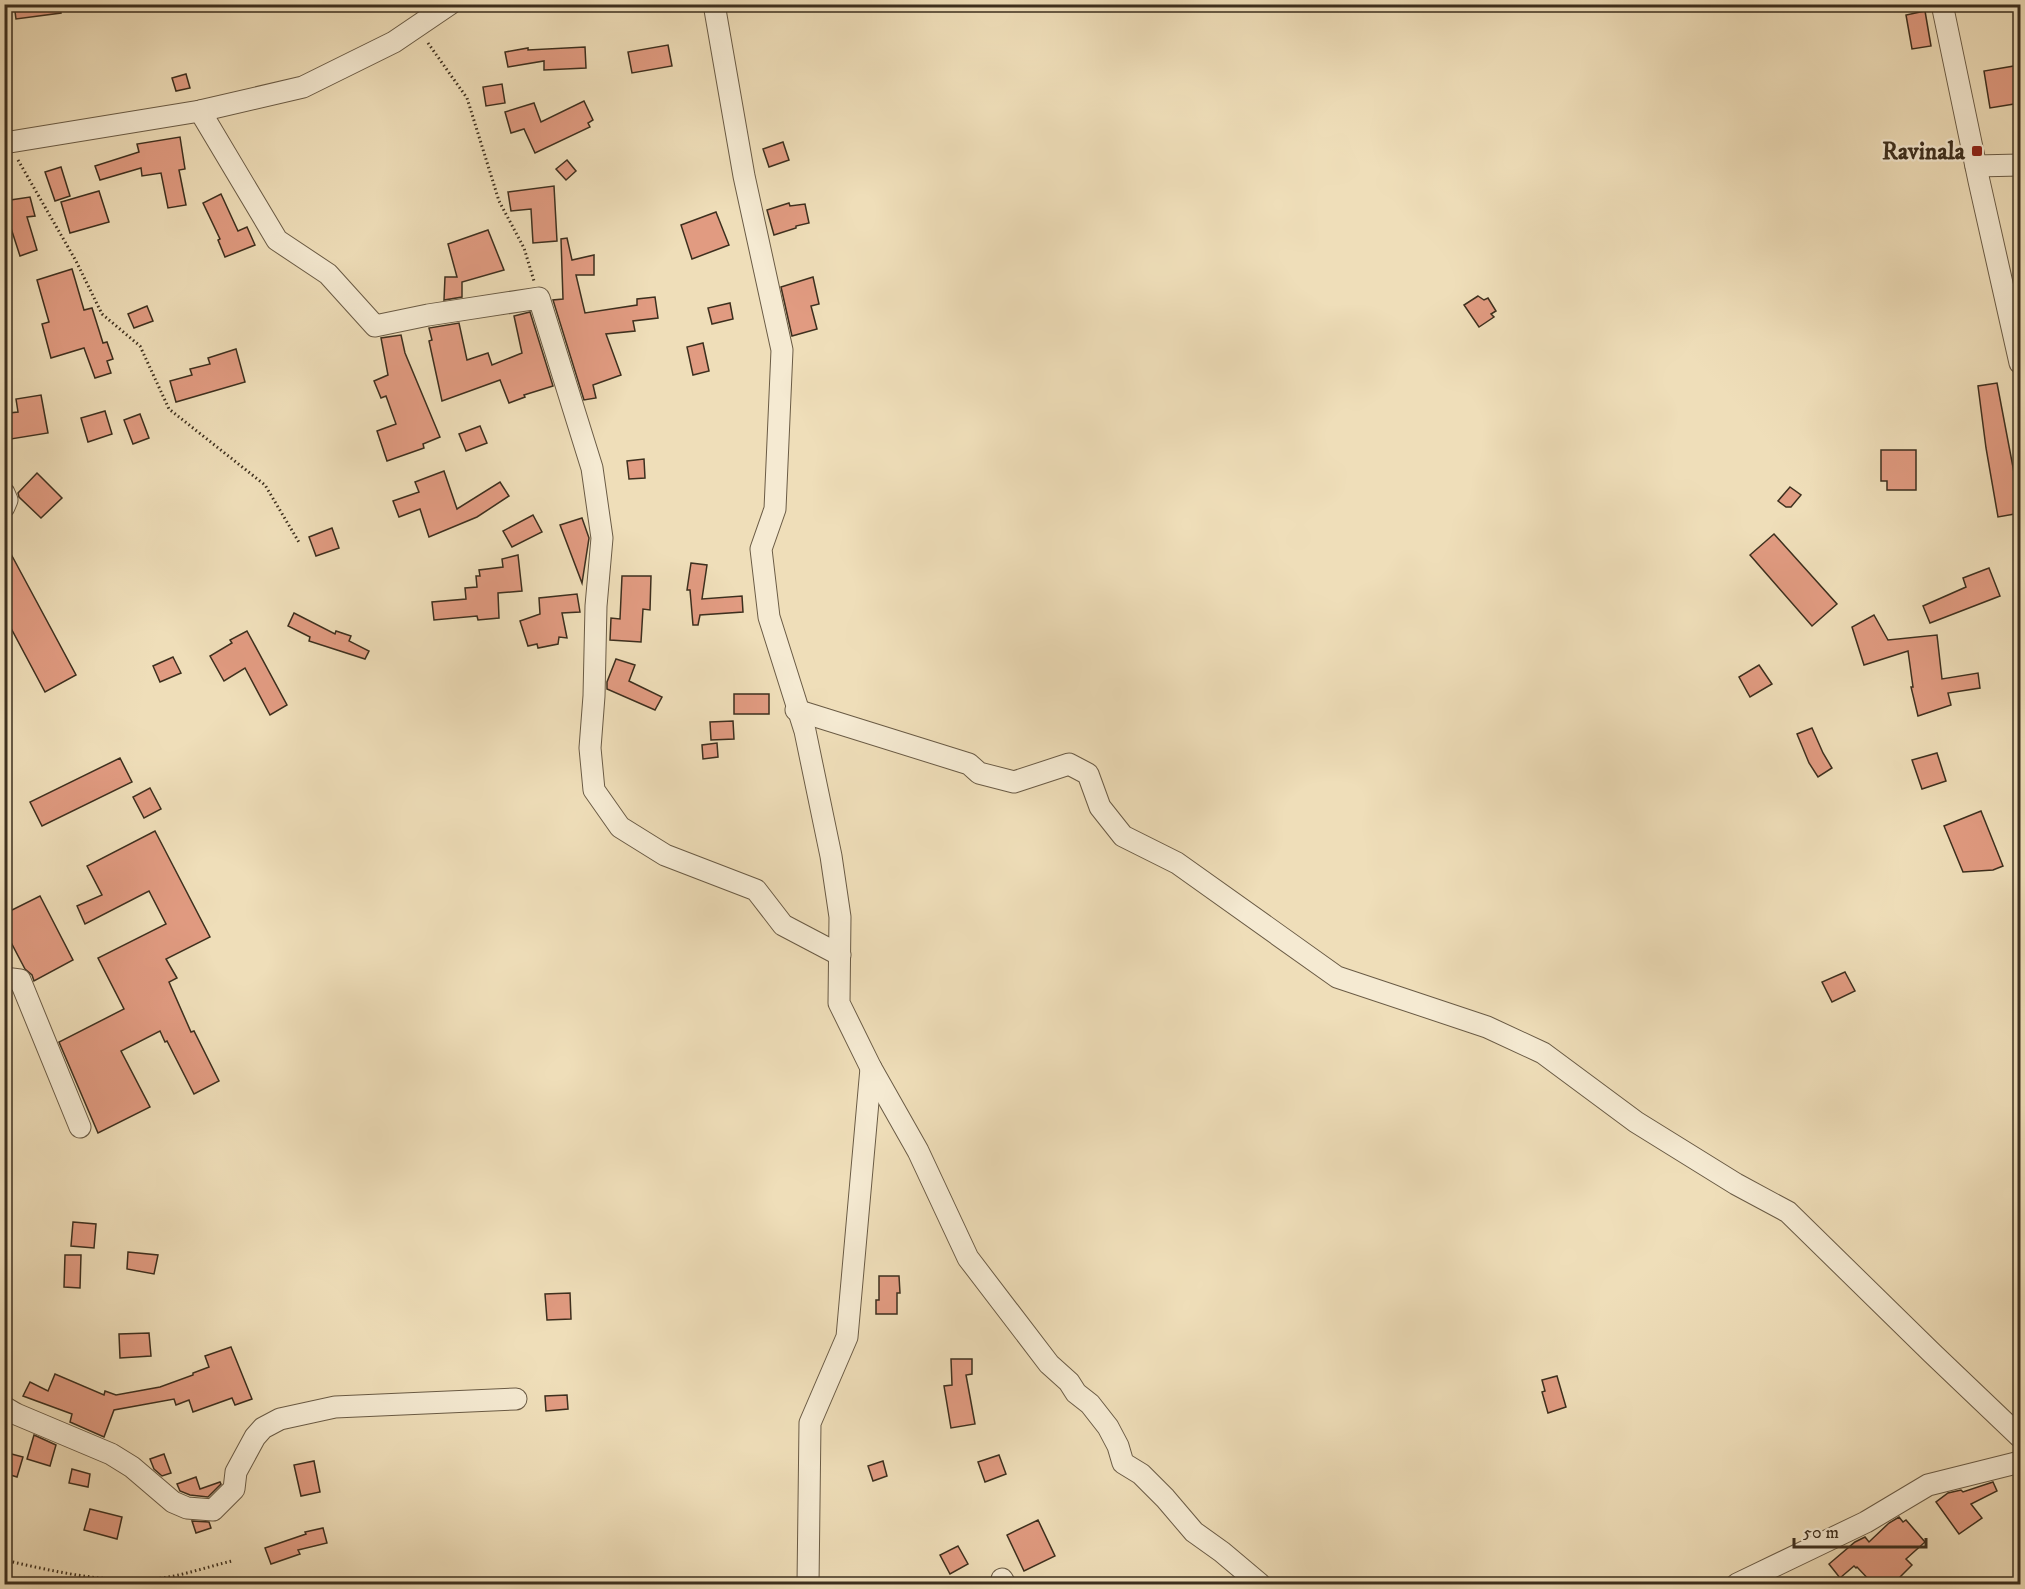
<svg xmlns="http://www.w3.org/2000/svg" width="2025" height="1589" font-family="'IM FELL DW Pica',serif">
	<style>
		.building { fill: #e19b81; stroke: #3d2f1e; stroke-width: 1.5 }
		.lines { fill: none; stroke-linecap: round; stroke-linejoin: round }
		.minor-casing { stroke: #6a5b45; stroke-width: 23 }
		.path { stroke: #3d2f1e; stroke-width: 3; stroke-dasharray: 1.5 3; stroke-linecap: butt }
		.minor { stroke: #f5ead2; stroke-width: 21 }
		.poi-dot { fill: #8f2418; stroke: #f5ead2; stroke-width: 2 }
		.labels { text-anchor: middle; stroke-width: 4.5; stroke-linejoin: round; paint-order: stroke }
		.poi-label { font-size: 24px; font-weight: bold; fill: #3d2f1e; stroke: #f5ead2; text-anchor: end }
	</style>
	<rect width="100%" height="100%" fill="#efdeb9"/>
	<filter id="stains"><feTurbulence type="fractalNoise" baseFrequency=".00333" numOctaves="4"/><feColorMatrix values="0 0 0 0 .2 0 0 0 0 .09 0 0 0 0 .02 0 0 0 .5 -.17"/></filter>
	<radialGradient id="worn" r=".72"><stop offset=".6" stop-color="#630" stop-opacity="0"/><stop offset="1" stop-color="#630" stop-opacity=".3"/></radialGradient>
	<g class="building">
		<path d="M 14,4 L 60,4 L 61,13 L 16,19 Z"/>
		<path d="M 1925,11 L 1931,46 L 1912,49 L 1906,15 Z"/>
		<path d="M 668,45 L 672,66 L 632,73 L 628,52 Z"/>
		<path d="M 585,47 L 586,68 L 544,70 L 544,61 L 508,67 L 505,52 L 528,48 L 528,50 Z"/>
		<path d="M 2020,65 L 2020,103 L 1990,108 L 1984,71 Z"/>
		<path d="M 186,74 L 190,88 L 176,91 L 172,78 Z"/>
		<path d="M 502,84 L 505,103 L 486,106 L 483,87 Z"/>
		<path d="M 584,101 L 593,120 L 588,123 L 590,127 L 535,153 L 524,129 L 511,133 L 505,112 L 534,103 L 541,122 Z"/>
		<path d="M 180,137 L 185,169 L 179,170 L 186,205 L 168,208 L 161,173 L 142,176 L 141,168 L 100,180 L 95,166 L 139,152 L 137,144 Z"/>
		<path d="M 783,142 L 789,160 L 769,167 L 763,149 Z"/>
		<path d="M 567,160 L 576,171 L 566,180 L 556,169 Z"/>
		<path d="M 61,167 L 70,196 L 55,201 L 45,172 Z"/>
		<path d="M 554,186 L 557,241 L 533,243 L 531,209 L 511,211 L 508,192 Z"/>
		<path d="M 99,191 L 109,222 L 70,233 L 61,202 Z"/>
		<path d="M 221,194 L 238,231 L 247,227 L 255,245 L 225,257 L 218,240 L 220,239 L 203,203 Z"/>
		<path d="M 30,197 L 35,216 L 27,217 L 37,250 L 20,256 L 8,219 L 4,220 L 4,201 Z"/>
		<path d="M 789,203 L 790,206 L 805,204 L 809,223 L 796,226 L 796,228 L 774,235 L 767,210 Z"/>
		<path d="M 716,212 L 729,245 L 692,259 L 681,225 Z"/>
		<path d="M 488,230 L 504,270 L 462,282 L 462,297 L 444,300 L 445,277 L 457,277 L 448,244 Z"/>
		<path d="M 567,238 L 572,260 L 594,255 L 594,275 L 576,275 L 585,313 L 637,305 L 637,299 L 655,297 L 658,318 L 633,321 L 635,331 L 606,334 L 621,375 L 593,385 L 596,398 L 584,400 L 553,300 L 563,299 L 561,239 Z"/>
		<path d="M 72,269 L 84,310 L 92,308 L 103,343 L 107,342 L 113,359 L 107,361 L 111,373 L 95,378 L 84,348 L 51,358 L 42,324 L 49,322 L 37,280 Z"/>
		<path d="M 813,277 L 819,304 L 811,306 L 817,329 L 792,336 L 781,287 Z"/>
		<path d="M 1478,296 L 1484,300 L 1488,298 L 1496,311 L 1491,314 L 1494,317 L 1479,327 L 1464,305 Z"/>
		<path d="M 730,303 L 733,319 L 712,324 L 708,308 Z"/>
		<path d="M 147,306 L 153,321 L 134,328 L 128,314 Z"/>
		<path d="M 530,312 L 553,386 L 524,395 L 525,397 L 509,403 L 500,380 L 442,401 L 429,341 L 432,340 L 429,328 L 459,323 L 467,360 L 488,353 L 492,365 L 522,353 L 514,316 Z"/>
		<path d="M 401,335 L 405,353 L 440,437 L 423,444 L 424,448 L 387,461 L 377,431 L 396,424 L 386,396 L 381,398 L 374,381 L 388,375 L 381,338 Z"/>
		<path d="M 703,343 L 709,371 L 693,375 L 687,347 Z"/>
		<path d="M 236,349 L 245,382 L 176,402 L 170,381 L 192,375 L 190,369 L 210,364 L 208,358 Z"/>
		<path d="M 1997,383 L 2020,504 L 2020,513 L 1998,517 L 1986,448 L 1978,386 Z"/>
		<path d="M 41,395 L 48,433 L 11,439 L 9,413 L 18,412 L 16,399 Z"/>
		<path d="M 105,411 L 112,434 L 88,442 L 81,418 Z"/>
		<path d="M 140,414 L 149,438 L 133,444 L 124,420 Z"/>
		<path d="M 480,426 L 487,443 L 466,451 L 459,434 Z"/>
		<path d="M 1881,450 L 1916,450 L 1916,490 L 1887,490 L 1887,481 L 1881,481 Z"/>
		<path d="M 644,459 L 645,478 L 629,479 L 627,461 Z"/>
		<path d="M 444,471 L 457,509 L 500,482 L 509,496 L 477,517 L 429,537 L 420,509 L 399,517 L 393,501 L 419,492 L 415,482 Z"/>
		<path d="M 37,473 L 62,498 L 41,518 L 19,497 L 18,493 Z"/>
		<path d="M 1790,487 L 1801,495 L 1791,507 L 1786,507 L 1778,501 Z"/>
		<path d="M 533,515 L 542,532 L 512,547 L 503,531 Z"/>
		<path d="M 582,518 L 589,538 L 582,583 L 560,525 Z"/>
		<path d="M 332,528 L 339,548 L 316,556 L 309,537 Z"/>
		<path d="M 1774,534 L 1837,604 L 1812,626 L 1750,555 Z"/>
		<path d="M 4,541 L 76,675 L 45,692 L 4,615 Z"/>
		<path d="M 518,555 L 522,591 L 498,593 L 499,618 L 478,620 L 477,616 L 434,620 L 432,602 L 466,599 L 465,588 L 477,587 L 476,576 L 480,576 L 479,570 L 503,567 L 502,559 Z"/>
		<path d="M 691,563 L 707,565 L 702,599 L 742,596 L 743,612 L 700,615 L 698,625 L 693,625 L 690,590 L 687,590 Z"/>
		<path d="M 1989,568 L 2000,596 L 1930,623 L 1923,606 L 1966,587 L 1963,578 Z"/>
		<path d="M 622,576 L 651,576 L 650,610 L 643,609 L 641,642 L 610,640 L 611,618 L 620,619 Z"/>
		<path d="M 577,594 L 580,612 L 562,613 L 567,638 L 559,637 L 558,644 L 538,648 L 537,644 L 528,646 L 520,621 L 540,614 L 539,598 Z"/>
		<path d="M 294,613 L 335,634 L 336,631 L 351,636 L 349,641 L 369,651 L 365,659 L 309,641 L 310,637 L 288,626 Z"/>
		<path d="M 1874,615 L 1888,640 L 1937,635 L 1942,679 L 1978,673 L 1980,688 L 1948,693 L 1951,705 L 1918,716 L 1911,687 L 1913,687 L 1908,651 L 1864,665 L 1852,627 Z"/>
		<path d="M 247,631 L 287,705 L 270,715 L 245,668 L 224,681 L 210,656 L 232,643 L 230,640 Z"/>
		<path d="M 173,657 L 181,673 L 160,682 L 153,666 Z"/>
		<path d="M 616,659 L 635,665 L 629,681 L 662,697 L 655,710 L 607,689 L 607,682 Z"/>
		<path d="M 1759,665 L 1772,684 L 1750,697 L 1739,677 Z"/>
		<rect x="734" y="694" width="35" height="20"/>
		<path d="M 733,721 L 734,739 L 711,740 L 710,722 Z"/>
		<path d="M 1812,728 L 1823,753 L 1832,768 L 1818,777 L 1809,763 L 1797,734 Z"/>
		<path d="M 717,743 L 718,757 L 703,759 L 702,745 Z"/>
		<path d="M 1937,753 L 1946,781 L 1922,789 L 1912,760 Z"/>
		<path d="M 120,758 L 132,782 L 42,826 L 30,802 Z"/>
		<path d="M 150,788 L 161,809 L 144,818 L 133,797 Z"/>
		<path d="M 1981,811 L 2003,866 L 1993,870 L 1963,872 L 1944,826 Z"/>
		<path d="M 155,831 L 210,937 L 166,959 L 177,978 L 169,982 L 191,1032 L 194,1031 L 219,1081 L 194,1094 L 167,1041 L 165,1042 L 160,1031 L 121,1051 L 150,1107 L 98,1133 L 59,1042 L 124,1009 L 98,958 L 166,924 L 149,891 L 85,924 L 77,906 L 102,895 L 87,866 Z"/>
		<path d="M 40,896 L 73,960 L 34,981 L 32,975 L 25,969 L 4,929 L 4,914 Z"/>
		<path d="M 1845,972 L 1855,991 L 1832,1002 L 1822,982 Z"/>
		<path d="M 73,1222 L 96,1224 L 94,1248 L 71,1246 Z"/>
		<path d="M 128,1252 L 158,1255 L 154,1274 L 127,1269 Z"/>
		<path d="M 65,1255 L 81,1255 L 80,1288 L 64,1287 Z"/>
		<path d="M 879,1276 L 899,1276 L 900,1293 L 897,1293 L 897,1314 L 876,1314 L 876,1300 L 879,1300 Z"/>
		<path d="M 570,1293 L 571,1319 L 547,1320 L 545,1294 Z"/>
		<path d="M 149,1333 L 151,1356 L 120,1358 L 119,1334 Z"/>
		<path d="M 231,1347 L 252,1399 L 235,1405 L 232,1398 L 193,1412 L 189,1400 L 176,1405 L 174,1399 L 114,1410 L 104,1437 L 70,1422 L 72,1414 L 23,1396 L 30,1382 L 48,1391 L 55,1374 L 104,1395 L 105,1391 L 116,1395 L 160,1387 L 193,1375 L 193,1373 L 209,1367 L 205,1356 Z"/>
		<path d="M 951,1359 L 972,1359 L 972,1374 L 966,1375 L 975,1424 L 951,1428 L 944,1386 L 952,1385 Z"/>
		<path d="M 1557,1376 L 1566,1407 L 1548,1413 L 1542,1392 L 1545,1391 L 1542,1380 Z"/>
		<path d="M 567,1395 L 568,1409 L 546,1411 L 545,1396 Z"/>
		<path d="M 34,1435 L 56,1445 L 50,1466 L 27,1459 Z"/>
		<path d="M 4,1452 L 23,1457 L 17,1477 L 4,1473 Z"/>
		<path d="M 164,1454 L 171,1473 L 162,1476 L 154,1469 L 150,1459 Z"/>
		<path d="M 999,1455 L 1006,1474 L 985,1482 L 978,1462 Z"/>
		<path d="M 314,1461 L 320,1492 L 301,1496 L 294,1465 Z"/>
		<path d="M 883,1461 L 887,1476 L 873,1481 L 868,1466 Z"/>
		<path d="M 72,1469 L 90,1474 L 88,1487 L 69,1483 Z"/>
		<path d="M 196,1477 L 200,1489 L 220,1482 L 221,1484 L 208,1497 L 190,1495 L 180,1491 L 177,1484 Z"/>
		<path d="M 1993,1482 L 1997,1491 L 1971,1504 L 1982,1518 L 1959,1534 L 1936,1502 L 1948,1493 L 1961,1490 L 1963,1492 Z"/>
		<path d="M 90,1509 L 122,1517 L 117,1539 L 84,1530 Z"/>
		<path d="M 1899,1517 L 1903,1522 L 1906,1520 L 1925,1542 L 1906,1559 L 1912,1565 L 1893,1584 L 1873,1584 L 1857,1567 L 1856,1568 L 1854,1566 L 1840,1578 L 1829,1564 L 1855,1542 L 1865,1537 L 1869,1542 L 1889,1523 Z"/>
		<path d="M 1038,1520 L 1055,1556 L 1024,1571 L 1007,1535 Z"/>
		<path d="M 192,1521 L 209,1522 L 211,1528 L 196,1533 Z"/>
		<path d="M 323,1528 L 327,1543 L 298,1550 L 300,1554 L 271,1564 L 265,1548 L 306,1534 L 305,1532 Z"/>
		<path d="M 958,1546 L 968,1564 L 950,1574 L 940,1555 Z"/>
	</g>
	<g class="lines">
		<g class="minor-casing">
			<g id="minor">
				<path d="M 714,4 L 744,176 L 782,350 L 775,509 L 761,549 L 769,617 L 805,731 L 831,856 L 840,917 L 839,1003 L 871,1068 L 918,1151 L 968,1258 L 1049,1364 L 1069,1382 L 1076,1393 L 1090,1404 L 1108,1427 L 1118,1446 L 1123,1463 L 1141,1474 L 1165,1498 L 1194,1532 L 1222,1552 L 1260,1584"/>
				<path d="M 1942,4 L 1979,181 L 2020,363"/>
				<path d="M 200,111 L 277,240 L 328,274 L 375,326 L 428,315 L 539,298 L 592,468 L 602,538 L 596,606 L 594,696 L 590,748 L 594,790 L 620,827 L 665,855 L 756,890 L 783,925 L 840,955"/>
				<path d="M 4,143 L 200,111 L 303,87 L 394,42 L 450,4"/>
				<path d="M 1976,166 L 2020,165"/>
				<path d="M 4,493 L 7,500 L 4,507"/>
				<path d="M 796,710 L 969,764 L 979,773 L 1014,782 L 1069,764 L 1088,774 L 1100,807 L 1123,836 L 1177,863 L 1337,977 L 1487,1027 L 1543,1053 L 1636,1122 L 1736,1184 L 1788,1212 L 1932,1353 L 2020,1437"/>
				<path d="M 4,978 L 20,980 L 80,1127"/>
				<path d="M 4,1407 L 16,1414 L 111,1454 L 132,1467 L 173,1502 L 187,1508 L 213,1510 L 234,1489 L 236,1472 L 255,1437 L 263,1428 L 280,1419 L 335,1407 L 516,1399"/>
				<path d="M 1002,1579 L 1005,1584"/>
				<path d="M 808,1584 L 810,1423 L 847,1337 L 871,1068"/>
				<path d="M 1737,1584 L 1866,1522 L 1928,1485 L 2020,1462"/>
			</g>
		</g>
		<g class="path">
			<path d="M 428,43 L 467,98 L 499,201 L 524,248 L 534,281"/>
			<path d="M 18,160 L 76,261 L 102,314 L 140,346 L 169,409 L 265,485 L 300,544"/>
			<path d="M 4,1560 C 57,1572 115,1586 169,1577 C 190,1573 211,1566 232,1561"/>
		</g>
		<use href="#minor" class="minor"/>
	</g>
	<rect class="poi-dot" x="1971" y="145" width="12" height="12" rx="3"/>
	<g class="labels">
		<g class="poi-label">
			<text x="1965" y="159">Ravinala</text>
		</g>
	</g>
	<rect width="2025" height="1589" fill="none" stroke="#efdeb9" stroke-width="24"/>
	<rect x="6" y="6" width="2013" height="1577" fill="none" stroke="#3d2f1e" stroke-width="3"/>
	<rect x="12" y="12" width="2001" height="1565" fill="none" stroke="#3d2f1e" stroke-width="1.5"/>
	<path d="M1794 1538v9h132v-9" fill="none" stroke="#3d2f1e" stroke-width="3"/>
	<text x="1803" y="1538" font-size="18" fill="#3d2f1e" stroke="#f5ead2" stroke-width="4.5" paint-order="stroke">50 m</text>
	<rect width="100%" height="100%" filter="url(#stains)"/>
	<rect width="100%" height="100%" fill="url(#worn)"/>
</svg>
